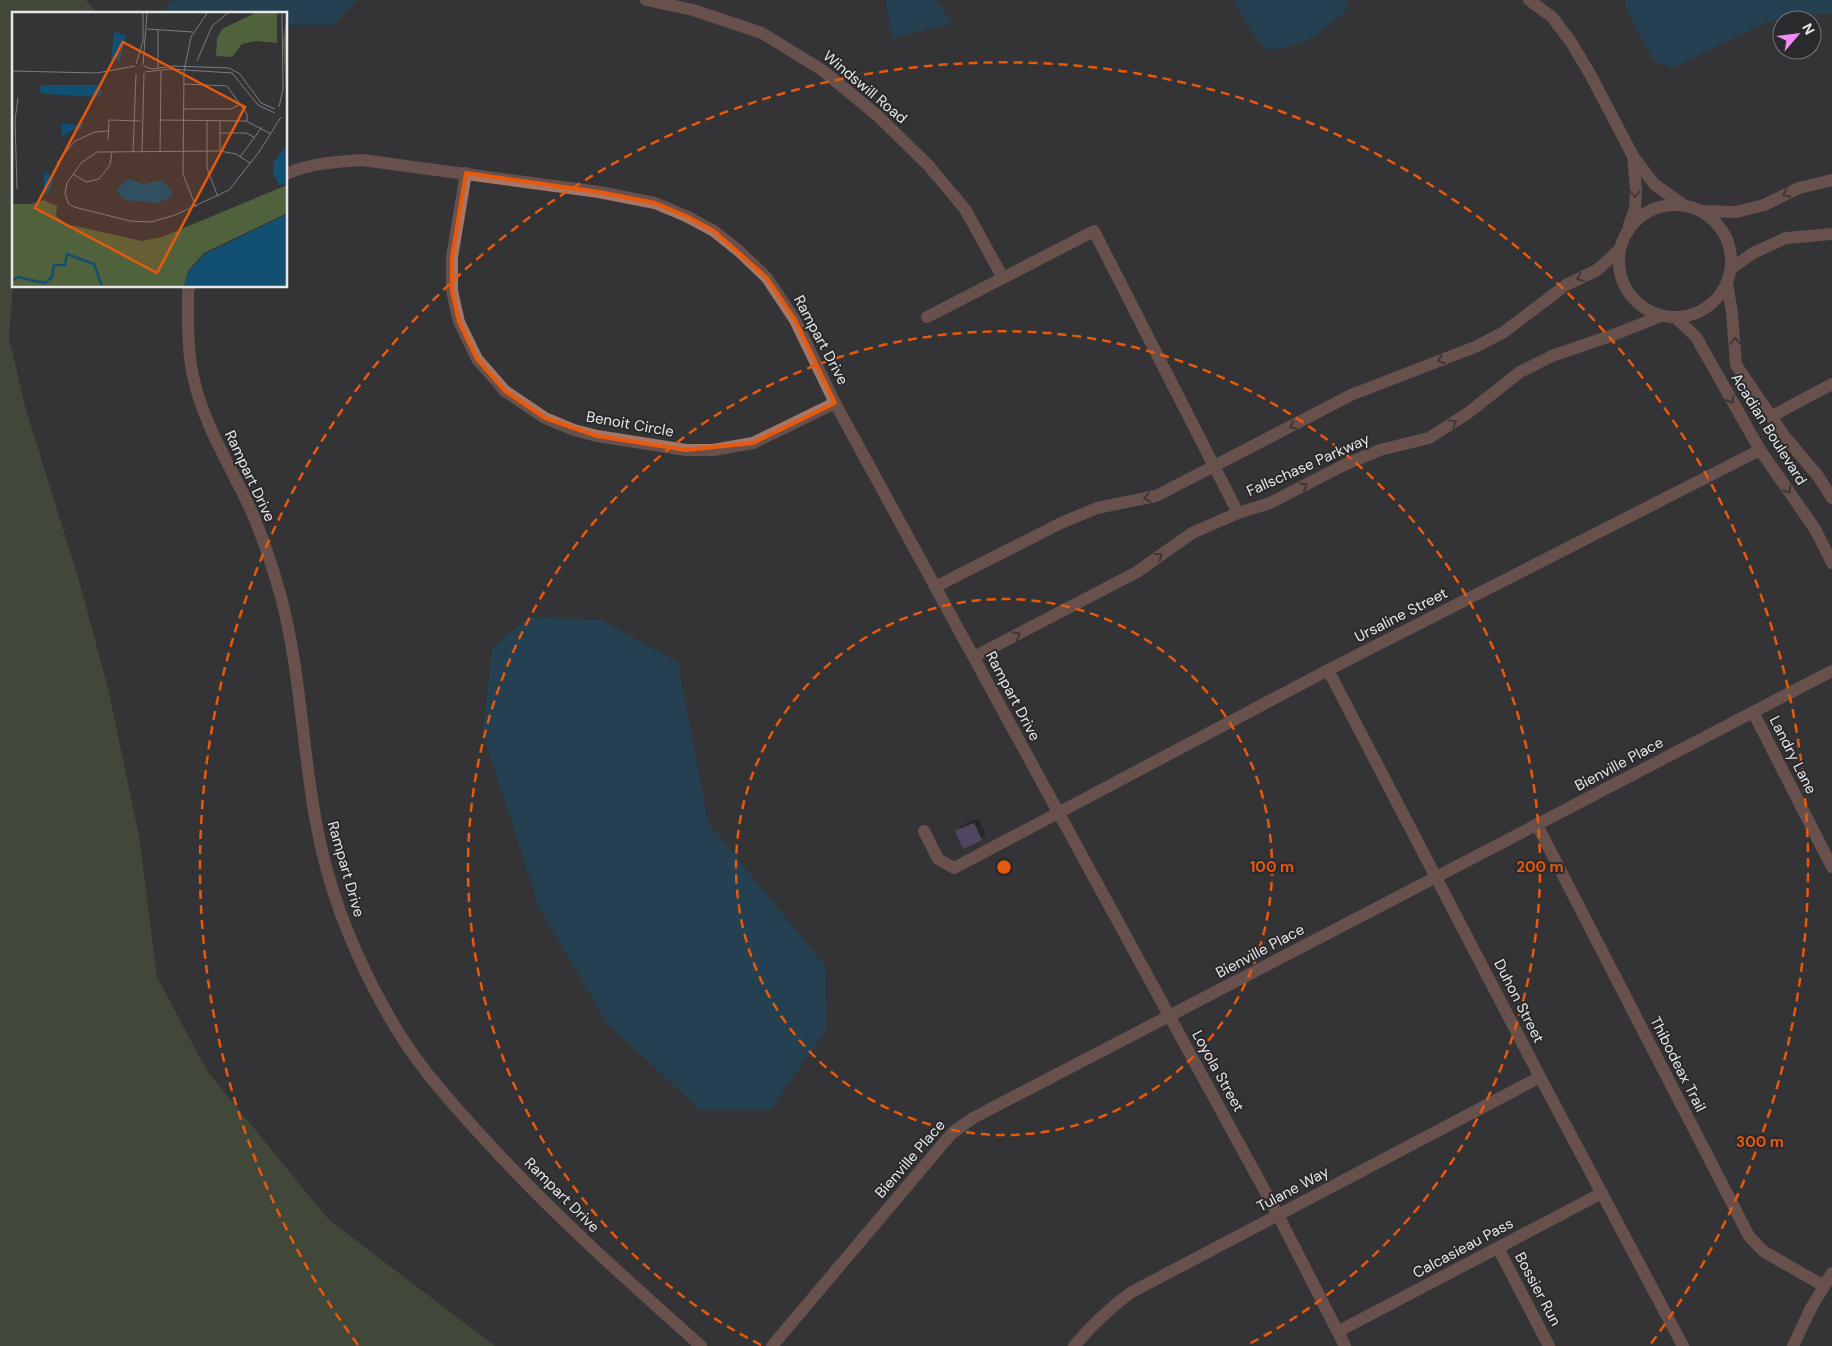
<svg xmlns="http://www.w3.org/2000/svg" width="1832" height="1346" font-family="'DM Sans',sans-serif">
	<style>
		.green { fill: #50623c }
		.water { fill: #115072 }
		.building { fill: #6f5d91; filter: url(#shadow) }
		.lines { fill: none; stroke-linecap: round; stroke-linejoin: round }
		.minor { stroke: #a67766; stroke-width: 12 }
		.oneway { stroke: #493c3a }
		.marked { fill: none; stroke: #e8590c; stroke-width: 4; stroke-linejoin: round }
		.ring { fill: none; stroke: #e8590c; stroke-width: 2.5; stroke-dasharray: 9 6 }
		.labels { text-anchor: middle; stroke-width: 4; stroke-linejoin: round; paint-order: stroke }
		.street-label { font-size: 15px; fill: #e8e8e9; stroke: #2a292c }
		.inset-river { fill: none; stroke: #115072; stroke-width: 2.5 }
		.inset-road { fill: none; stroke: #7c7b7e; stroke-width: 1 }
		.view { fill: #e8590c; fill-opacity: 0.15; stroke: #e8590c; stroke-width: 2.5 }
		.inset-edge { fill: none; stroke: #e8e8e9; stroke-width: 2.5 }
		.centre { fill: #e8590c; stroke: #2a292c; stroke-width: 2.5 }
		.ring-label { font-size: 15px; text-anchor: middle; font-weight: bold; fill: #e8590c; stroke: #2a292c; stroke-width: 4; stroke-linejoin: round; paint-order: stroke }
	</style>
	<defs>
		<filter id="shadow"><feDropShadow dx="4.5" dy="-4.5" stdDeviation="0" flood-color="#0009"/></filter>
	</defs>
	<rect width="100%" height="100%" fill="#343336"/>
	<path class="green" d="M 0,0 L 86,0 L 97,14 L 14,14 L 14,273 L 9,338 L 26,410 L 78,577 L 108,688 L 139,836 L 157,977 L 207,1071 L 329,1220 L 495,1346 L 0,1346 Z"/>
	<g class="water">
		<path d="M 174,0 L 357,0 L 334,25 L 286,25 L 286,14 L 167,14 L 164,7 Z"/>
		<path d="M 885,0 L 935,0 L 953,23 L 893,38 Z"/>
		<path d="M 1233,0 L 1348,0 L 1347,10 L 1313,38 L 1281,49 L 1267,49 L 1255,38 Z"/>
		<path d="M 1625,0 L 1832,0 L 1832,14 L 1818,14 L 1769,21 L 1673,68 L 1654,61 L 1627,11 Z"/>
		<path d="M 529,617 L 601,620 L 678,662 L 708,822 L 825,966 L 827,1028 L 771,1109 L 700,1110 L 607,1023 L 539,907 L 483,734 L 492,648 Z"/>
	</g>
	<path class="building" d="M 974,823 L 982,840 L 963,849 L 955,831 Z"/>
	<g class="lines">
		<g class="minor">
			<path d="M 646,0 L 693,10 L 762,33 L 822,70 L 878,116 L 928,165 L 965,209 L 1003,278"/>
			<path d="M 1529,0 L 1552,17 L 1571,42 L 1590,74 L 1633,156 L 1654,184 L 1682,204"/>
			<path d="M 466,173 L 452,257 L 452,291 L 459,322 L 477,359 L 505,391 L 545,418 L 574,430 L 597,436 L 686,450 L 713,450 L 753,443 L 835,403"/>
			<path d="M 286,174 C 310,163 336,162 362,160 L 599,192 L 655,203 L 686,216 L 714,231 L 739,251 L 767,278 L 795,320 L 835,403 L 1278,1215 L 1345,1346"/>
			<circle cx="1675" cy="261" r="56"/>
			<path d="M 1702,211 L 1736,212 L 1764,205 L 1799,188 L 1832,180"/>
			<path d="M 1629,225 L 1635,209 L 1636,190 L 1633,156"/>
			<path d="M 1731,269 L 1753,253 L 1786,238 L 1832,234"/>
			<path d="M 1727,283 L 1732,313 L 1736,365 L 1785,437 L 1818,476 L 1832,498"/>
			<path d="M 190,286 L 188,291 C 188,319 187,348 193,376 C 204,426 230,465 251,510 C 263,538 273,568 281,597 C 305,688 302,783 328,874 C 342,925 369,984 397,1030 C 422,1071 456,1108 489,1144 C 555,1216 628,1281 701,1346"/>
			<path d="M 927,317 L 1094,231 L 1238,513"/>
			<path d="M 1675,317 L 1696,337 L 1760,450 L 1815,529 L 1832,563"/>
			<path d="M 1772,416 L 1832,384"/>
			<path d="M 935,587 L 1061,523 L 1097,508 L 1156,496 L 1351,395 L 1475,347 L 1504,332 L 1566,285 L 1597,270 L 1619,250"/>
			<path d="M 974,657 L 1137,572 L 1192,533 L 1238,513 L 1270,503 L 1346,464 L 1380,450 L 1429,438 L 1468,413 L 1520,372 L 1552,356 L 1616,334 L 1661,316"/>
			<path d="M 1328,670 L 1540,1077 L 1683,1346"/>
			<path d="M 1753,712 L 1832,867"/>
			<path d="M 1537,825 L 1749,1236 L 1763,1251 L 1824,1286"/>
			<path d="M 924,831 L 938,859 L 954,868 L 1328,670 L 1760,450"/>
			<path d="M 1498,1248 L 1549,1346"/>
			<path d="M 1339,1331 L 1602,1193"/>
			<path d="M 772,1346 L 952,1133 L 973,1118 L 1832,671"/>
			<path d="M 1074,1346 C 1091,1326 1109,1309 1130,1293 L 1540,1077"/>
			<path d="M 1793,1346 L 1811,1308 L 1832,1273"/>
		</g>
	</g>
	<defs><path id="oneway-chevron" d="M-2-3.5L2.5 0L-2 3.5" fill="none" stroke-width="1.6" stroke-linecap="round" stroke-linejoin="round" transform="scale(1.25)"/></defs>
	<g class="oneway">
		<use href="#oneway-chevron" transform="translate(1635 194) rotate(90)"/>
		<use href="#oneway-chevron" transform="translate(1786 194) rotate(154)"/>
		<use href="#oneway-chevron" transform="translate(1580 278) rotate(155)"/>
		<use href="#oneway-chevron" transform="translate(1735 341) rotate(-94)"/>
		<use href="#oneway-chevron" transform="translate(1441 360) rotate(159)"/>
		<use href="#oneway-chevron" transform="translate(1731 400) rotate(60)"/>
		<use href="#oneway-chevron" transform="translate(1453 423) rotate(-32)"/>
		<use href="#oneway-chevron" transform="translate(1293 426) rotate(152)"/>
		<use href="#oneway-chevron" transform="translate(1304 486) rotate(-27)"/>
		<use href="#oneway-chevron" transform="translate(1788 490) rotate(55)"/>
		<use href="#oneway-chevron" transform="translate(1147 498) rotate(168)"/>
		<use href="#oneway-chevron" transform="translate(1159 556) rotate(-36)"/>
		<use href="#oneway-chevron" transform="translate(1017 635) rotate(-27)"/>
	</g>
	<path d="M0 0H1832V1346H0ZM 466,173 L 599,192 L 655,203 L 686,216 L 714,231 L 767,278 L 795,320 L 835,403 L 753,443 L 686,450 L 597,436 L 545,418 L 505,391 L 477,359 L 459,322 L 452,291 L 452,257 Z" fill="#343336" fill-opacity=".55" fill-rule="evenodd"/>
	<path class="marked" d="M 466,173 L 599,192 L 655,203 L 686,216 L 714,231 L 767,278 L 795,320 L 835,403 L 753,443 L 686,450 L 597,436 L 545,418 L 505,391 L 477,359 L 459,322 L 452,291 L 452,257 Z"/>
	<g class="ring">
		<circle cx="1004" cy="867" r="268"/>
		<path d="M761 1345A536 536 0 1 1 1247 1345"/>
		<path d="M358 1345A804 804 0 1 1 1650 1345"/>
	</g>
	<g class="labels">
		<g class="street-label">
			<text transform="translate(865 87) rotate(40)" y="5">Windswill Road</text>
			<text transform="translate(821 340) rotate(62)" y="5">Rampart Drive</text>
			<text transform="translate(630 424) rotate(10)" y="5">Benoit Circle</text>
			<text transform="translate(1769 429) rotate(58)" y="5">Acadian Boulevard</text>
			<text transform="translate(1308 465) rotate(-24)" y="5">Fallschase Parkway</text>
			<text transform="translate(250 476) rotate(65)" y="5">Rampart Drive</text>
			<text transform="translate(1401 615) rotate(-27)" y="5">Ursaline Street</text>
			<text transform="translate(1013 696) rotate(62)" y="5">Rampart Drive</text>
			<text transform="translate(1793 755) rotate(63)" y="5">Landry Lane</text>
			<text transform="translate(1619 764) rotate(-28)" y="5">Bienville Place</text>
			<text transform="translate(346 869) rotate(74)" y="5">Rampart Drive</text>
			<text transform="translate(1260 951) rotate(-28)" y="5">Bienville Place</text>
			<text transform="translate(1519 1001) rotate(63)" y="5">Duhon Street</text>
			<text transform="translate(1678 1064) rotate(63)" y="5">Thibodeax Trail</text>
			<text transform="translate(1218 1071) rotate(61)" y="5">Loyola Street</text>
			<text transform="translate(910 1159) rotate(-49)" y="5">Bienville Place</text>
			<text transform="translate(1293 1189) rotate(-28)" y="5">Tulane Way</text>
			<text transform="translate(562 1195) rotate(45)" y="5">Rampart Drive</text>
			<text transform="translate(1463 1248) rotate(-28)" y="5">Calcasieau Pass</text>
			<text transform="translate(1538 1289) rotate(62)" y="5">Bossier Run</text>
		</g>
	</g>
	<g transform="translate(12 12)">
		<rect width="275" height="275" fill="#343336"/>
		<path d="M 243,1 L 265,1 L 265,31 L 244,29 L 230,32 L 220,45 L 204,44 L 205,26 L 210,17 ZM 275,1 L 275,93 L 271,30 ZM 275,173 L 275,201 L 192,241 L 176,259 L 172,274 L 0,274 L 0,192 L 19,192 L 32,188 L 45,194 L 44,204 L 54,212 L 130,229 L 150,225 Z" fill="#50623c"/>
		<path d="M 102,20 L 114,23 L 108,49 L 99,47 ZM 30,73 L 84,73 L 90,79 L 87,85 L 33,82 L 26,79 ZM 50,111 L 63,113 L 71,111 L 70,117 L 64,116 L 50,125 ZM 275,133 L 275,171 L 268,174 L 261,161 L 261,151 ZM 32,159 L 42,167 L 36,182 L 32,182 ZM 116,167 L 132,172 L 150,168 L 161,180 L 157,186 L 145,191 L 113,188 L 104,178 ZM 275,202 L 275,274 L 172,274 L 176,260 L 193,242 Z" fill="#115072"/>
		<path class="inset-river" d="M 0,269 L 6,265 L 33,271 L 40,265 L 42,253 L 53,253 L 55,242 L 82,252 L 90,274"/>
		<path class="inset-road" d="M 135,17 L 181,20M 185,49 L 200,14 L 216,1M 124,52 L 131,29 L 131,1M 131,53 L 135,1M 132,54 L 140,57 L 162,54 L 217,56 L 228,62 L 249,91 L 263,97M 146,56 L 146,18M 0,59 L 85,61 L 123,54M 133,60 L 158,57 L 220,61 L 246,93 L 263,101M 172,72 L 215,74 L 235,102 L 235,109M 267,95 L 271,77 L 270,1M 172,97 L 219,97 L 227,93M 148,108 L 234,109 L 259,122M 195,109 L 195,156 L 206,185M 208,121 L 234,121 L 242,125M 96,128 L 97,108 L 129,109M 208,139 L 208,109M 121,140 L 124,62M 130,140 L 132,61M 148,140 L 149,59M 228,145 L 250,115M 45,151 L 63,129 L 83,120 L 97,119M 238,151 L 224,142 L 208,139 L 85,140 L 69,151 L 55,171 L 53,181 L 56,191 L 62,195 L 118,209 L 139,210 L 163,203 L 217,178 L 247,140 L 269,105M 61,162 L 74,170 L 87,167 L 98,153 L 100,140M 5,177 L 3,108 L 6,86M 184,195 L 171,162 L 172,59 L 179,25 L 195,1"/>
		<path class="view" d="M 111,30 L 233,95 L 145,261 L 23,196 Z"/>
		<rect width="275" height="275" class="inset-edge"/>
	</g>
	<circle cx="1004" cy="867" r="8" class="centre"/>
	<g class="ring-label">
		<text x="1272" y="872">100 m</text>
		<text x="1540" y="872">200 m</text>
		<text x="1760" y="1147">300 m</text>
	</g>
	<g transform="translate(1797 35) rotate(62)"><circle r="24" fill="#2a292c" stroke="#767578"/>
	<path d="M0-4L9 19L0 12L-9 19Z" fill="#ef8bf7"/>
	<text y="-8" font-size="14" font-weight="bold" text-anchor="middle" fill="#e8e8e9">N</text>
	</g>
</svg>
